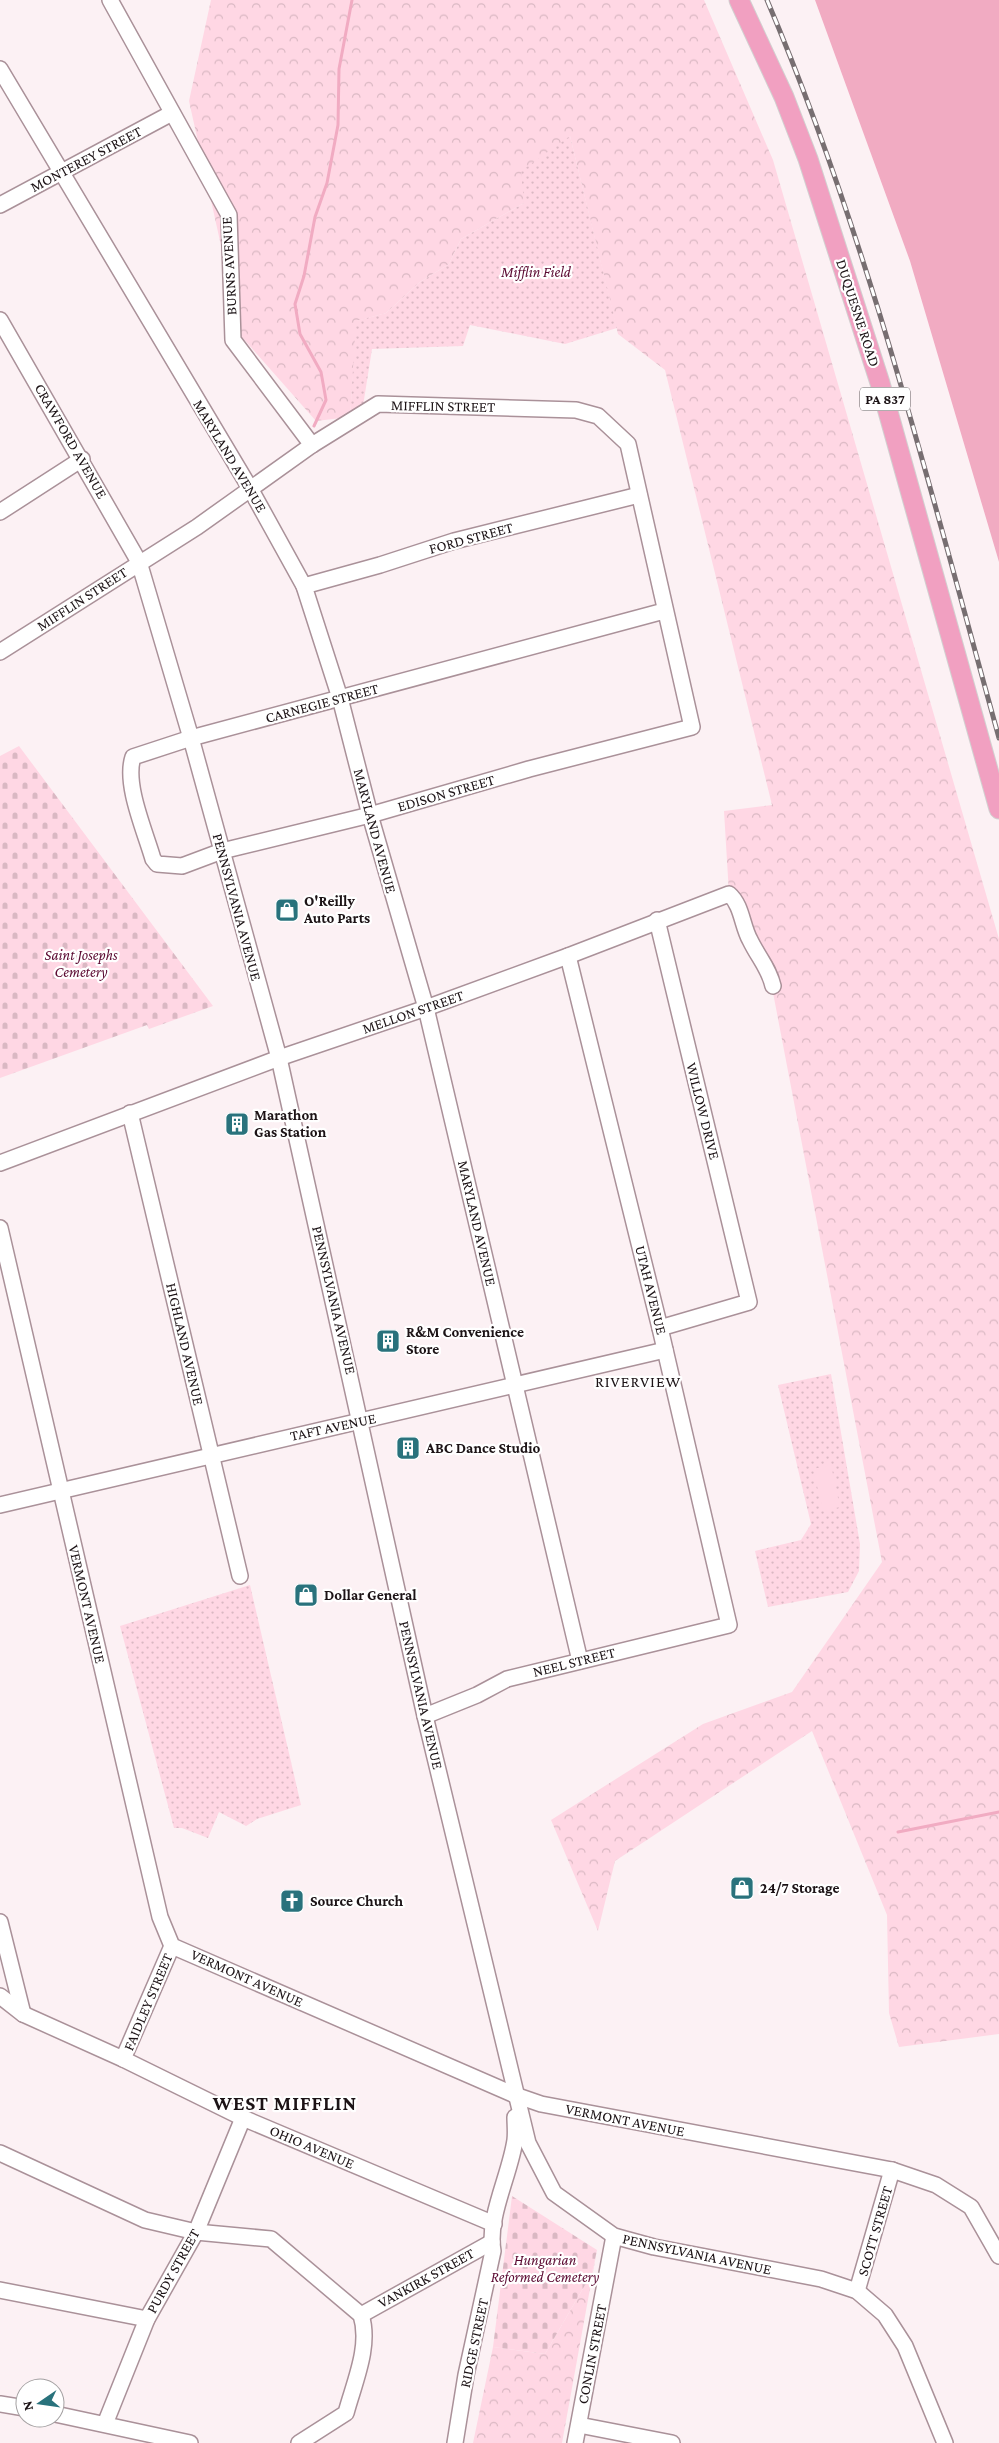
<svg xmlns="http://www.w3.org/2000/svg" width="999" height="2443" font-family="'Crimson Pro',serif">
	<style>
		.forest { fill: url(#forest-crowns) }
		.cemetery { fill: url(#cemetery-stones) }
		.park { fill: url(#park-dots) }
		.pitch { fill: #ffd7e4 }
		.water { fill: #f1abc2 }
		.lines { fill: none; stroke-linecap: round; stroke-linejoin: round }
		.stream { stroke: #f1abc2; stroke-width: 3 }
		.minor-casing { stroke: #aa9199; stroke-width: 18 }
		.major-casing { stroke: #d2d0d0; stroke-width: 21 }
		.minor { stroke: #fff; stroke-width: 15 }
		.major { stroke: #f1a0c1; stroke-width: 19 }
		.rail-casing { stroke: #776e71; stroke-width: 5 }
		.rail { stroke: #fff; stroke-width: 3; stroke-dasharray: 9; stroke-linecap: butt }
		.labels { text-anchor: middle; stroke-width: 4.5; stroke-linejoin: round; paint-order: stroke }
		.shield { fill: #fff; stroke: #605a5c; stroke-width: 1 }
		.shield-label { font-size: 14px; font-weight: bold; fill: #1c1316 }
		.street-label { font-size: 15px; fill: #1c1316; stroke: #fff }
		.park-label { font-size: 15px; font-style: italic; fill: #5b0a32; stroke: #fff }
		.poi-label { font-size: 15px; font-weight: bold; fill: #1c1316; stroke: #fff; text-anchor: start }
		.neighbourhood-label { font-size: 16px; letter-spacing: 1px; fill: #1c1316; stroke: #fff }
		.district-label { font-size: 20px; font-weight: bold; letter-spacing: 1px; fill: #1c1316; stroke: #fff }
	</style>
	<defs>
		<pattern id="forest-crowns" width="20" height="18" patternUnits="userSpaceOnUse" patternTransform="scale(1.25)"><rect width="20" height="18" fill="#ffd7e4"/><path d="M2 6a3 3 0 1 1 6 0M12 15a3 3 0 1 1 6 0" fill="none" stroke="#dab8c3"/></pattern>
		<pattern id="cemetery-stones" width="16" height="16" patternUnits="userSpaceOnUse" patternTransform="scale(1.25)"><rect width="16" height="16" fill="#ffd7e4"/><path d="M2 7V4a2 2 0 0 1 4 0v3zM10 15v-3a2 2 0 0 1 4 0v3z" fill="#dab8c3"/></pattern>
		<pattern id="park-dots" width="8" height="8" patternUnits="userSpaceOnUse" patternTransform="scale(1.25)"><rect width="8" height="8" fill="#ffd7e4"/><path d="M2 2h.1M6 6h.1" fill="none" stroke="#dab8c3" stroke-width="1.8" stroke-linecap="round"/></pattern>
	</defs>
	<rect width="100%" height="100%" fill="#fcf1f4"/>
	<g class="forest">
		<path d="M 211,0 L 704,0 L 773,160 L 999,939 L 999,2034 L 899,2047 L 889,2013 L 887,1915 L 812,1731 L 615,1861 L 598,1931 L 551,1820 L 703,1724 L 792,1692 L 882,1562 L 770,977 L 729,894 L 724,811 L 772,805 L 665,370 L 618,334 L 570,136 L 524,203 L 461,239 L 449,264 L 420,282 L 386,313 L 357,321 L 350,417 L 316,421 L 241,336 L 189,101 Z"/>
		<path d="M 597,2250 L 562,2443 L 473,2443 L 493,2347 L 545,2354 L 592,2273 Z"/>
	</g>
	<g class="cemetery">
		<path d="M 19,746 L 213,1006 L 149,1029 L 147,1025 L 0,1078 L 0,756 Z"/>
		<path d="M 512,2196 L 597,2250 L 592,2273 L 545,2354 L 493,2347 Z"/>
	</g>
	<g class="park">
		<path d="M 570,136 L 617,328 L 565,344 L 470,325 L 463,346 L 372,349 L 363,406 L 350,417 L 356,321 L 386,313 L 420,282 L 449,264 L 461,239 L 524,203 L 521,171 Z"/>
		<path d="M 831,1374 L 860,1544 L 859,1571 L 848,1592 L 768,1607 L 755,1551 L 801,1540 L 811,1524 L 778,1385 Z"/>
		<path d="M 250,1585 L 301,1805 L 257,1819 L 246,1826 L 219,1812 L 208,1838 L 182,1828 L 174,1828 L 120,1626 Z"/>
	</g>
	<path class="pitch" d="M 831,1465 L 840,1507 L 823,1511 L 813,1469 Z"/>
	<path class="water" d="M 815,0 L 999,0 L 999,562 L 910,261 Z"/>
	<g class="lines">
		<g class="stream">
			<path d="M 314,426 L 326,400 L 321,372 L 300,334 L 295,304 L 304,276 L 315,217 L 327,183 L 338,125 L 339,69 L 352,0"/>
			<path d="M 898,1832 L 999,1812"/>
		</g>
		<g class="minor-casing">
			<g id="minor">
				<path d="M 110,0 L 229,215 L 233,340 L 312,445"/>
				<path d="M 0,69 L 251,490 L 304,586 L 340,698 L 370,815 L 426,1008 L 580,1661"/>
				<path d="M 0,205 L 172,113"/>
				<path d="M 0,320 L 139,562 L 191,738 L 279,1058 L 425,1716 L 528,2143 L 554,2193 L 614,2236 L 654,2247 L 821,2279 L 857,2291 L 885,2315 L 905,2346 L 945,2443"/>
				<path d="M 0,512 L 82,459"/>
				<path d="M 304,586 L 380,565 L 454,541 L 639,495"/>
				<path d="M 0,652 L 197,527 L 312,445 L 378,404 L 576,410 L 598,416 L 628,444 L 692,727 L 529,769 L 370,815 L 222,851 L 182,866 L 157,864 L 153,859 C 145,831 124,784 133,757 L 191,738 L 664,611"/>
				<path d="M 657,920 L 749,1302 L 660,1328"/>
				<path d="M 130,1113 L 240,1576"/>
				<path d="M 0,1163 L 279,1058 L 426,1008 L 568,956 L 729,894 C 742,905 742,926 750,940 C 758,957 769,968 773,986"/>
				<path d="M 0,1228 L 160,1917 L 172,1946 L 515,2095 L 541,2104 L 892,2170 L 936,2185 L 971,2207 L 999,2256"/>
				<path d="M 0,1505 L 665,1350"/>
				<path d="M 425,1716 L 477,1695 L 507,1679 L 729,1625 L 660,1328 L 568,956"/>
				<path d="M 0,1922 L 23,2014"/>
				<path d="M 0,1996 L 23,2014 L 123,2059 L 243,2118 L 494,2224"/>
				<path d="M 123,2059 L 172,1946"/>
				<path d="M 0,2153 L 145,2220 L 196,2232 L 271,2239 L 361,2315 C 371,2346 354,2383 346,2413 L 299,2443"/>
				<path d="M 0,2290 L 147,2319"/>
				<path d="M 857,2291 L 892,2170"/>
				<path d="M 361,2315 L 492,2242"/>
				<path d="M 0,2404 L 25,2408"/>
				<path d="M 55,2414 L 190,2443"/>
				<path d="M 105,2424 L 147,2319 L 196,2232 L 243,2118"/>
				<path d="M 579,2425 L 672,2443"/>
				<path d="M 455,2443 L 466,2375 L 493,2251 C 487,2217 510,2175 515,2140 C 516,2133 515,2124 515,2117"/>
				<path d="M 575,2443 L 614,2236"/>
			</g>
		</g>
		<g class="major-casing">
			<path id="major" d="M 739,0 L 784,97 L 808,159 L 880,383 L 999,809"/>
		</g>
		<use href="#minor" class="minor"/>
		<use href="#major" class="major"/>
		<g class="rail-casing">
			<path id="rail" d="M 767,0 C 868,238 930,489 999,738"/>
		</g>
		<use href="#rail" class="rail"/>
	</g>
	<defs>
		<g id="shop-square" transform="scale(1.25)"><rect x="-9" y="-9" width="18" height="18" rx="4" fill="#29727c" stroke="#fff"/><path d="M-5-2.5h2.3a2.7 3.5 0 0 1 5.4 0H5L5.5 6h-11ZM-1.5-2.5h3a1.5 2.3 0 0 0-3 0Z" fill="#fff"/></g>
		<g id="building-square" transform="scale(1.25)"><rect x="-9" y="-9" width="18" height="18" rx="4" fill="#29727c" stroke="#fff"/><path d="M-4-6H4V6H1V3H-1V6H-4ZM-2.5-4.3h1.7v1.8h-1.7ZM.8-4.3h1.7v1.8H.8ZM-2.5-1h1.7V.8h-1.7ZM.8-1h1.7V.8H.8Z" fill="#fff"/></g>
		<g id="church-square" transform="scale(1.25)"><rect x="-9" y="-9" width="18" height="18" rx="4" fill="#29727c" stroke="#fff"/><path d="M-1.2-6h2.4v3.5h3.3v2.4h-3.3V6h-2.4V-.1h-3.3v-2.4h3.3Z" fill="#fff"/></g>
	</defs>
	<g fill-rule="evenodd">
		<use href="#shop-square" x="287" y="910"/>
		<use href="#building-square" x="237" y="1124"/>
		<use href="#building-square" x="388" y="1341"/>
		<use href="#building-square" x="408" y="1448"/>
		<use href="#shop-square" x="306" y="1595"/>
		<use href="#shop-square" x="742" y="1888"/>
		<use href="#church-square" x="292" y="1901"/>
	</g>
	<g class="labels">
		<rect class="shield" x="860" y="387.5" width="50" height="23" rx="4"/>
		<g class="shield-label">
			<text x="885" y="404">PA 837</text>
		</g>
		<g class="street-label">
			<text transform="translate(86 159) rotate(-28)" y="5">MONTEREY STREET</text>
			<text transform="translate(229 266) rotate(-93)" y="5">BURNS AVENUE</text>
			<text transform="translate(858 313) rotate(72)" y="5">DUQUESNE ROAD</text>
			<text transform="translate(443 406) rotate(1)" y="5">MIFFLIN STREET</text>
			<text transform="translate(71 441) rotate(60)" y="5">CRAWFORD AVENUE</text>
			<text transform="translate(230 456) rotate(59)" y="5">MARYLAND AVENUE</text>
			<text transform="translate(471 538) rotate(-15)" y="5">FORD STREET</text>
			<text transform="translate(82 599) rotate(-33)" y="5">MIFFLIN STREET</text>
			<text transform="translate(322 703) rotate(-15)" y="5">CARNEGIE STREET</text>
			<text transform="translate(446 793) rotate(-16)" y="5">EDISON STREET</text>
			<text transform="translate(375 831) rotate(75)" y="5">MARYLAND AVENUE</text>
			<text transform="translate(237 907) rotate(75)" y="5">PENNSYLVANIA AVENUE</text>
			<text transform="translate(413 1012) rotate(-19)" y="5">MELLON STREET</text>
			<text transform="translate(703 1111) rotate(76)" y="5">WILLOW DRIVE</text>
			<text transform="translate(477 1223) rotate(77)" y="5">MARYLAND AVENUE</text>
			<text transform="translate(651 1290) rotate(76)" y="5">UTAH AVENUE</text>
			<text transform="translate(334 1300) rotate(77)" y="5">PENNSYLVANIA AVENUE</text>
			<text transform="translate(185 1344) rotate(77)" y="5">HIGHLAND AVENUE</text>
			<text transform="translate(333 1427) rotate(-12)" y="5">TAFT AVENUE</text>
			<text transform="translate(87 1604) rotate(77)" y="5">VERMONT AVENUE</text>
			<text transform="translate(574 1662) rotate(-14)" y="5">NEEL STREET</text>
			<text transform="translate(421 1695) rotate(77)" y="5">PENNSYLVANIA AVENUE</text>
			<text transform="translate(247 1978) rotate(24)" y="5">VERMONT AVENUE</text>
			<text transform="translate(148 2002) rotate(-67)" y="5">FAIDLEY STREET</text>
			<text transform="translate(625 2120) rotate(11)" y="5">VERMONT AVENUE</text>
			<text transform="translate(312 2147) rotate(23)" y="5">OHIO AVENUE</text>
			<text transform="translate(875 2231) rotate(-74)" y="5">SCOTT STREET</text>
			<text transform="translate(697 2254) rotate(12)" y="5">PENNSYLVANIA AVENUE</text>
			<text transform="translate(173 2271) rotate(-61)" y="5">PURDY STREET</text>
			<text transform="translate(426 2278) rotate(-29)" y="5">VANKIRK STREET</text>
			<text transform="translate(474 2343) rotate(-78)" y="5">RIDGE STREET</text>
			<text transform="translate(592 2354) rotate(-79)" y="5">CONLIN STREET</text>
		</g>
		<g class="park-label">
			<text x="536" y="277">Mifflin Field</text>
			<text x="81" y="960">Saint Josephs<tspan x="81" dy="17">Cemetery</tspan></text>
			<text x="545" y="2265">Hungarian<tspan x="545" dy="17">Reformed Cemetery</tspan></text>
		</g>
		<g class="poi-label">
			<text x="304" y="906">O'Reilly<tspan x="304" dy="17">Auto Parts</tspan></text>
			<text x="254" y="1120">Marathon<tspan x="254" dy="17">Gas Station</tspan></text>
			<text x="406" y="1337">R&amp;M Convenience<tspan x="406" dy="17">Store</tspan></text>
			<text x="426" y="1453">ABC Dance Studio</text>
			<text x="324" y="1600">Dollar General</text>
			<text x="760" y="1893">24/7 Storage</text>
			<text x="310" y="1906">Source Church</text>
		</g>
		<g class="neighbourhood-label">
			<text x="638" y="1387">RIVERVIEW</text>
		</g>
		<g class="district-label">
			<text x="285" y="2110">WEST MIFFLIN</text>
		</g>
	</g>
	<g transform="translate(40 2403) rotate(257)"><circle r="24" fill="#ffffff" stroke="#a4a1a2"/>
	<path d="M0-4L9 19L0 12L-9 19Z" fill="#29727c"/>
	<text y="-8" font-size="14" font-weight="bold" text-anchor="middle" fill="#1c1316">N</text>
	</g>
</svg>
